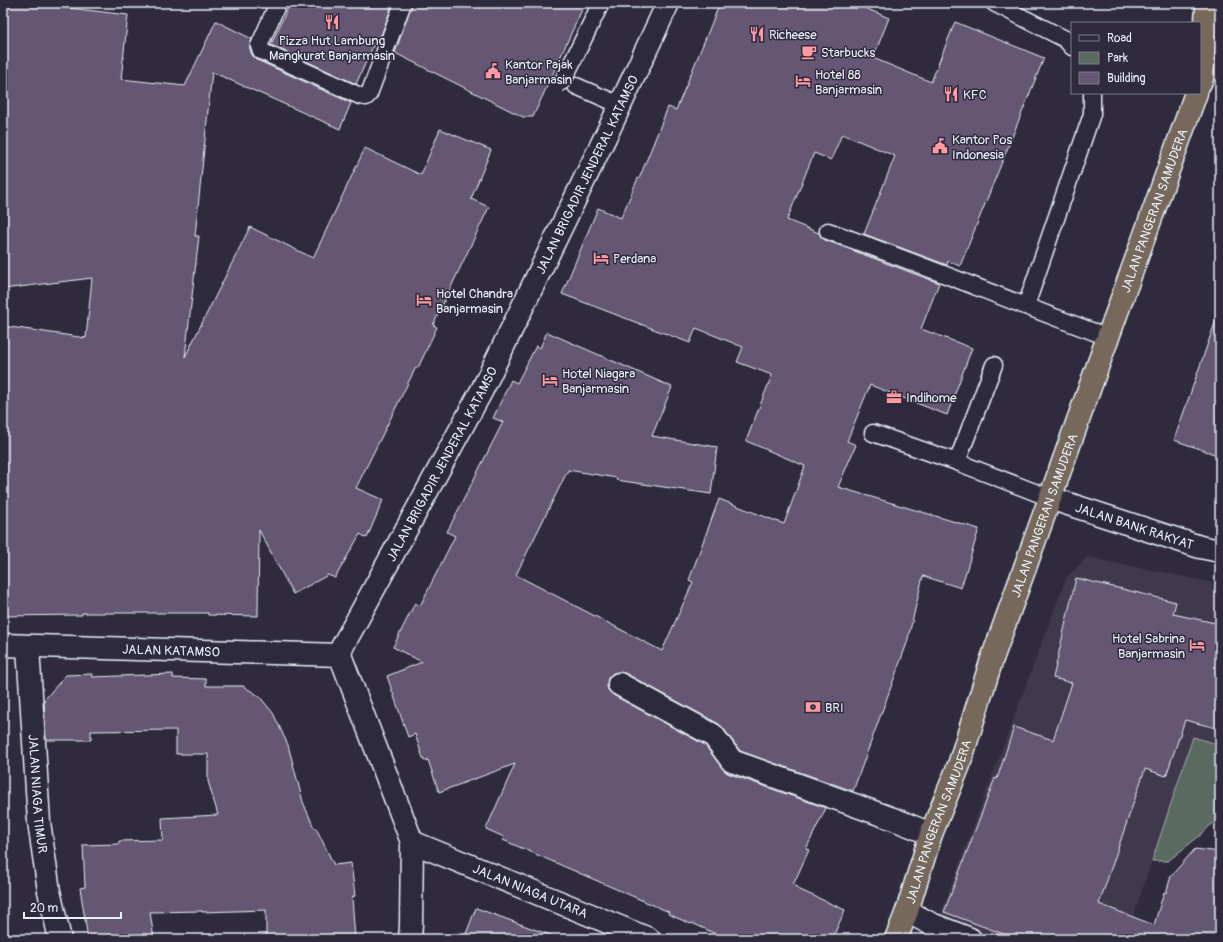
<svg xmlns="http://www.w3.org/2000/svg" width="1223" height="942" font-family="Pangolin,sans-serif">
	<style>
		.built { fill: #3f384d }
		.green { fill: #5a6a61; stroke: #a1aeac }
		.building { fill: #655773; stroke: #e8f1f8 }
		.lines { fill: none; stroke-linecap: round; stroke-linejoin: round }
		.service-casing { stroke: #e8f1f8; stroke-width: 19 }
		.minor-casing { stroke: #e8f1f8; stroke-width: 25 }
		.tertiary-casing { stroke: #e8f1f8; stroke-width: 25 }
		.trunk-casing { stroke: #e8f1f8; stroke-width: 25 }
		.service { stroke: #2f2a3d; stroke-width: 16 }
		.minor { stroke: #2f2a3d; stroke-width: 22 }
		.tertiary { stroke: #2f2a3d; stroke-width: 22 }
		.trunk { stroke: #76695c; stroke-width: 22 }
		.service-bridge-casing { stroke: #e8f1f8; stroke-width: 19; stroke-linecap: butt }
		.service-bridge { stroke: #2f2a3d; stroke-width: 16 }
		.labels { text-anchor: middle; stroke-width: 3; stroke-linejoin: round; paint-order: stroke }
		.poi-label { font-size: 13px; fill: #e8f1f8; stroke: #2f2a3d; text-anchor: start }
		.street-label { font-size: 13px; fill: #e8f1f8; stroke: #2f2a3d }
	</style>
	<rect width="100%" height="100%" fill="#2f2a3d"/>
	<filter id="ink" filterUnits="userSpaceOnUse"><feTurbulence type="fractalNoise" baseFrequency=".025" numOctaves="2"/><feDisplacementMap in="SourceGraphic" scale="8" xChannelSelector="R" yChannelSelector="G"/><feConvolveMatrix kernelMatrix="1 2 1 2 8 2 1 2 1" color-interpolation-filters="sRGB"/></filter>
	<g filter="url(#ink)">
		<path class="built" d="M 1087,557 L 1220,584 L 1220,745 L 1193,737 L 1126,939 L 931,939 L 1066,578 Z"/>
		<path class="green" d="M 1193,737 L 1220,745 L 1220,815 L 1202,834 L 1168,861 L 1152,861 Z"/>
		<g class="building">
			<path d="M 3,3 L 27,3 L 128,15 L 121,79 L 185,86 L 216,21 L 252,39 L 250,46 L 250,49 L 252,55 L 257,60 L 351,103 L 340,129 L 212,72 L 195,236 L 199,236 L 185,357 L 250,227 L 313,258 L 365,148 L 421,175 L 440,129 L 491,150 L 471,199 L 489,207 L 433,325 L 437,327 L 418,368 L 416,367 L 356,488 L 383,500 L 367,538 L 360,534 L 335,578 L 328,575 L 293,594 L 259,530 L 258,616 L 208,615 L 208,613 L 82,613 L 82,615 L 3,616 L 3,326 L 86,338 L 92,278 L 3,289 Z"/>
			<path d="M 290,3 L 393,3 L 378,44 L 375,42 L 356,84 L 271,45 Z"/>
			<path d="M 412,3 L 585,3 L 533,117 L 523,117 L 395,53 Z"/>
			<path d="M 720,3 L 853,3 L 889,18 L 873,58 L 931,82 L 955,22 L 1044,58 L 960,266 L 948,261 L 947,265 L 864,234 L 895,156 L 842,134 L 831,160 L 814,153 L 787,220 L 819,233 L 821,237 L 825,240 L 939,283 L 921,329 L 972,348 L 947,415 L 870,385 L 847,441 L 856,445 L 838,487 L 979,529 L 961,588 L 923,576 L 907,643 L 853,791 L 740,751 L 723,728 L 719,724 L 625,673 L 619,672 L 613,673 L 608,678 L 607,685 L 608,690 L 613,695 L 705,745 L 722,768 L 727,773 L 826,808 L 806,849 L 809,850 L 793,885 L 798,887 L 798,889 L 845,910 L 832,939 L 727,939 L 692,923 L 691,924 L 668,914 L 669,912 L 503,840 L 504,837 L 486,829 L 515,764 L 439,792 L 428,760 L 424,761 L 415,734 L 408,737 L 387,676 L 422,662 L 393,647 L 415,603 L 420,606 L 455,536 L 447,532 L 503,422 L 493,418 L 511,380 L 517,383 L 536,346 L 540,348 L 547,332 L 672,387 L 652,436 L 717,447 L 711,494 L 616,480 L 617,478 L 568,470 L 516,575 L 662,651 L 693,582 L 689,580 L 719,499 L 784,524 L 805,466 L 746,441 L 772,375 L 737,362 L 743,347 L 696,328 L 690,343 L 562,294 L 598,208 L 621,218 L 638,178 L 639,179 L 668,107 L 676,110 Z"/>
			<path d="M 1216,320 L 1220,321 L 1220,456 L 1174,440 Z"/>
			<path d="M 1076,578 L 1176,602 L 1173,614 L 1220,624 L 1220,729 L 1185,720 L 1166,776 L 1145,769 L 1099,904 L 1154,925 L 1164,892 L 1166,893 L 1171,876 L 1195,849 L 1220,852 L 1220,939 L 1017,939 L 944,912 L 995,778 L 997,779 L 1014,727 L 1053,740 L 1072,683 L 1053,678 Z"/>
			<path d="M 92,674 L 92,677 L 173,674 L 173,678 L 206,679 L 206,686 L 243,686 L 259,696 L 273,713 L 288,745 L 303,802 L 314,828 L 316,828 L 334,865 L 351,863 L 355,896 L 352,897 L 355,939 L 266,939 L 266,910 L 202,912 L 202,911 L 150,912 L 154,939 L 88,939 L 80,888 L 85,887 L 83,845 L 119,844 L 119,841 L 163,840 L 162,818 L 218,815 L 208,781 L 208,754 L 176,754 L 176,730 L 91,731 L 91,740 L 46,740 L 44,700 L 66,675 Z"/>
			<path d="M 476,908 L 553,936 L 552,939 L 464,939 Z"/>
		</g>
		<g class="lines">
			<g class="service-casing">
				<g id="service">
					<path d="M 278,3 L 259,46 L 261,51 L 360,96 L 366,97 L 369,94 L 403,3"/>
					<path d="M 994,3 L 1065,39 L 1072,47"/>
					<path d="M 576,86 L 620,105"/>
					<path d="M 828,231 C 922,264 1014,303 1108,337"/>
					<path d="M 1026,306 L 1092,114 L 1092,93"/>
					<path d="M 873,433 L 957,462 L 1050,498"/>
					<path d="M 957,462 L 994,365"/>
				</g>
			</g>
			<g class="minor-casing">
				<g id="minor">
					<path id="s1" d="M 3,645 L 340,655"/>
					<path id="s2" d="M 28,647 L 39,822 L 49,891 L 60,939"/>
					<path d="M 619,684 L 713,735 L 732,761 L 896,820 L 931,834"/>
					<path id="s3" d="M 412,842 L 649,939"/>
					<path d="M 907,911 L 931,924 L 970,939"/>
					<path id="s4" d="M 410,939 L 411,925 L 412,842 L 340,655 L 342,647 L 357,620 L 482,390 L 611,125 L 668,3"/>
				</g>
			</g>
			<g class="tertiary-casing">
				<g id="tertiary">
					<path id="s5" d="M 1050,498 L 1200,547 L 1220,551"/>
				</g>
			</g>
			<g class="trunk-casing">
				<g id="trunk">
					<path d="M 1200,83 L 1202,78 L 1207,5 L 1208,3"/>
					<path id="s6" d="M 896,939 L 907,911 L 931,834 L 959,765 L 992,659 L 1196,93"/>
				</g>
			</g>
			<use href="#service" class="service"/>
			<use href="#minor" class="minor"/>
			<use href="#tertiary" class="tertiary"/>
			<use href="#trunk" class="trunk"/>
			<g class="service-bridge-casing">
				<path id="service-bridge" d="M 558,84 L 563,81 L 601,3"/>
			</g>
			<use href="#service-bridge" class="service-bridge"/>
		</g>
	</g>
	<defs>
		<g id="restaurant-bare" transform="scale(1.2)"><path d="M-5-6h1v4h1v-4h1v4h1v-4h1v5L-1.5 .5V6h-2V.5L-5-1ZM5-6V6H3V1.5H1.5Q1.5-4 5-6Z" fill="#ff9aa2" stroke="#2f2a3d" stroke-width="2.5" paint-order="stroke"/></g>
		<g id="cafe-bare" transform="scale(1.2)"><path d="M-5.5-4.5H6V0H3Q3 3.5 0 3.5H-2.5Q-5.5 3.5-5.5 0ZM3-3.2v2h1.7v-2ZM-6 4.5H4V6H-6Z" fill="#ff9aa2" stroke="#2f2a3d" stroke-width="2.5" paint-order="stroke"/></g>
		<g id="civic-bare" transform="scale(1.2)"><path d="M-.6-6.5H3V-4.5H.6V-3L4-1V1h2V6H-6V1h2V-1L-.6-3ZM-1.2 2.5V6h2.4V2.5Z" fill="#ff9aa2" stroke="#2f2a3d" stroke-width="2.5" paint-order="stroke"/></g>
		<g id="hotel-bare" transform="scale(1.2)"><path d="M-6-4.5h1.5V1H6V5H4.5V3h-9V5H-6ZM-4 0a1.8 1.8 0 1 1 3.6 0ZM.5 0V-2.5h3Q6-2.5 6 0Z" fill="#ff9aa2" stroke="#2f2a3d" stroke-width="2.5" paint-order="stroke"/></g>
		<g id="office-bare" transform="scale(1.2)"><path d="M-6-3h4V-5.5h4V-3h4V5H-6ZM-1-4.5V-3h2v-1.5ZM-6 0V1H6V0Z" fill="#ff9aa2" stroke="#2f2a3d" stroke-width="2.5" paint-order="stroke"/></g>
		<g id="bank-bare" transform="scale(1.2)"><path d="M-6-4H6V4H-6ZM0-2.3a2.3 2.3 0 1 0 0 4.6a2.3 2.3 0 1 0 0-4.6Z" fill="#ff9aa2" stroke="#2f2a3d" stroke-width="2.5" paint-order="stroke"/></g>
	</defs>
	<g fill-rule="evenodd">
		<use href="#restaurant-bare" x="332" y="22"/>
		<use href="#restaurant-bare" x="757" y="34"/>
		<use href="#cafe-bare" x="809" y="52"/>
		<use href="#civic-bare" x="493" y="71"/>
		<use href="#hotel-bare" x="803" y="81"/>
		<use href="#restaurant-bare" x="951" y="94"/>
		<use href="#civic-bare" x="940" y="146"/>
		<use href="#hotel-bare" x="601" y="258"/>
		<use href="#hotel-bare" x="424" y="300"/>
		<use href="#hotel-bare" x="550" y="380"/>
		<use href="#office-bare" x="894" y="397"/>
		<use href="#hotel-bare" x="1197" y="645"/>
		<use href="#bank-bare" x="813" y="707"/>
	</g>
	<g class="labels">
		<g class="poi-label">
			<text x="769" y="39">Richeese</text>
			<text x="332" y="45" text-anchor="middle">Pizza Hut Lambung<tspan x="332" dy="15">Mangkurat Banjarmasin</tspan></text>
			<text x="821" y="57">Starbucks</text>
			<text x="505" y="69">Kantor Pajak<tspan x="505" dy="15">Banjarmasin</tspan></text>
			<text x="815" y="79">Hotel 88<tspan x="815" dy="15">Banjarmasin</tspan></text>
			<text x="963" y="99">KFC</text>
			<text x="952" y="144">Kantor Pos<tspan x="952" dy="15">Indonesia</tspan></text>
			<text x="613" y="263">Perdana</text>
			<text x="436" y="298">Hotel Chandra<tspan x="436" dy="15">Banjarmasin</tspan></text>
			<text x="562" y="378">Hotel Niagara<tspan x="562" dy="15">Banjarmasin</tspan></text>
			<text x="906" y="402">Indihome</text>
			<text x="1185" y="643" text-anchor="end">Hotel Sabrina<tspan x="1185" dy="15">Banjarmasin</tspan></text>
			<text x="825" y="712">BRI</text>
		</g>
		<g class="street-label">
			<text dy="5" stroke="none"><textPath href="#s4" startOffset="838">JALAN BRIGADIR JENDERAL KATAMSO</textPath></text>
			<text dy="5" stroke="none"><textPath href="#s6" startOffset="773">JALAN PANGERAN SAMUDERA</textPath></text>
			<text dy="5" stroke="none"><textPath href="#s4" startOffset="514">JALAN BRIGADIR JENDERAL KATAMSO</textPath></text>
			<text dy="5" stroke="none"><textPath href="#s6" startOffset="449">JALAN PANGERAN SAMUDERA</textPath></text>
			<text dy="5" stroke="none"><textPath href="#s5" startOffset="89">JALAN BANK RAKYAT</textPath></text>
			<text dy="5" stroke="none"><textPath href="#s1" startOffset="168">JALAN KATAMSO</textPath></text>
			<text dy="5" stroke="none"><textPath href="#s2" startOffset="147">JALAN NIAGA TIMUR</textPath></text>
			<text dy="5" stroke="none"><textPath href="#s6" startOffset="125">JALAN PANGERAN SAMUDERA</textPath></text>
			<text dy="5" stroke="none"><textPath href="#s3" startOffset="128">JALAN NIAGA UTARA</textPath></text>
		</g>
	</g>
	<rect width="1223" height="942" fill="none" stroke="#2f2a3d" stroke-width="16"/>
	<rect x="8" y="8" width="1207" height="926" fill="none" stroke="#e8f1f8" stroke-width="1.5" filter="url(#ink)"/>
	<rect x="1071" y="22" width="130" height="72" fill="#2f2a3d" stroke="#797a88"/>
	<rect x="1079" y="35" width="20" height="6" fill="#2f2a3d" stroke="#797a88"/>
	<text x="1107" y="42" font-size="12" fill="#e8f1f8">Road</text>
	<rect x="1079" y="52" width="20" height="12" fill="#5a6a61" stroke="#797a88"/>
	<text x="1107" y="62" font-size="12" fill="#e8f1f8">Park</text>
	<rect x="1079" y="72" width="20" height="12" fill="#655773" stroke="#797a88"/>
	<text x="1107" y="82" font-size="12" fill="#e8f1f8">Building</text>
	<path d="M24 912v6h97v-6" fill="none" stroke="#e8f1f8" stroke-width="2"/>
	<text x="30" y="912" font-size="12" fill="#e8f1f8" stroke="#2f2a3d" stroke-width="3" paint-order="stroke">20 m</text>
</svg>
